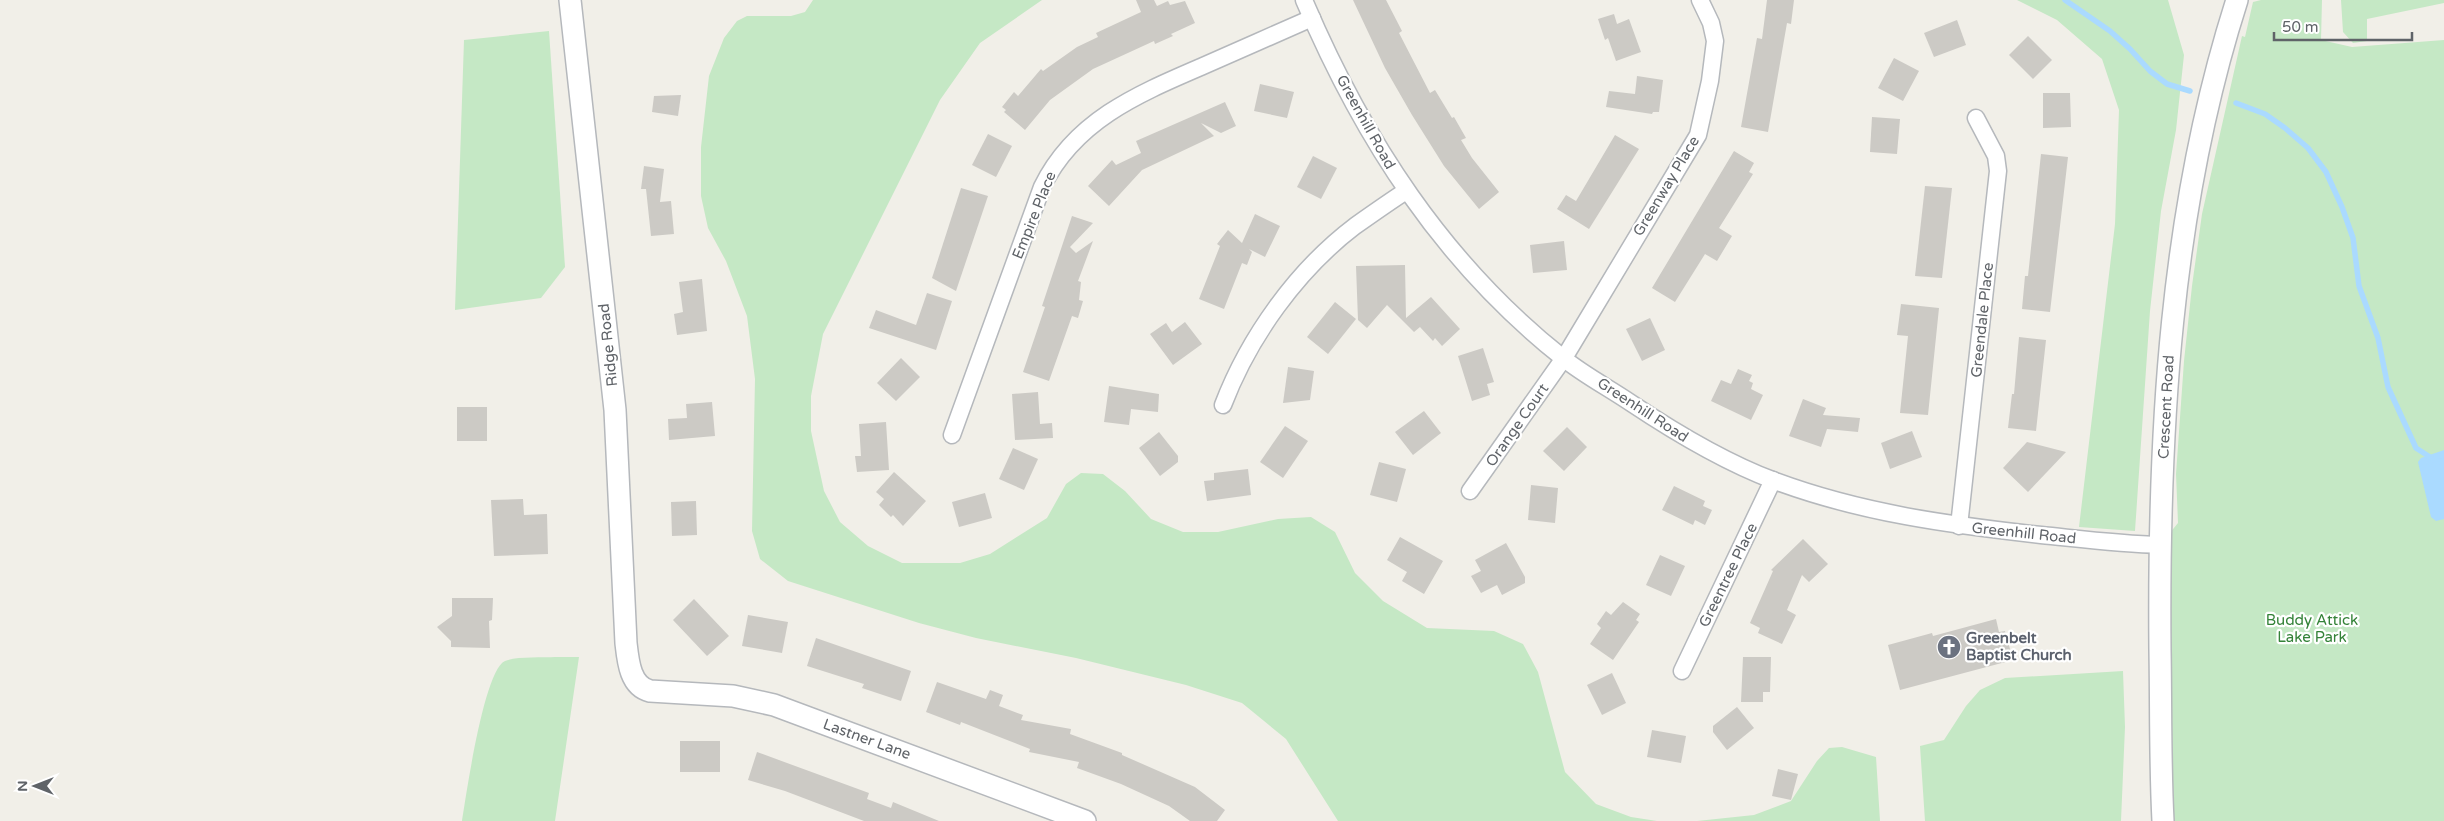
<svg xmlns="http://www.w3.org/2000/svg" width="2444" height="821" font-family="'Varela Round',sans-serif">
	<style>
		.green { fill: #c5e8c5 }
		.water { fill: #aadaff }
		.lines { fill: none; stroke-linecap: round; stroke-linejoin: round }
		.stream { stroke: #aadaff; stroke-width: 5.5 }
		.building { fill: #cccac5 }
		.minor-casing { stroke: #b5b8bc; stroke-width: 19 }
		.tertiary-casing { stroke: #b5b8bc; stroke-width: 24 }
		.minor { stroke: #fff; stroke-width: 16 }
		.tertiary { stroke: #fff; stroke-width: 21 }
		.labels { text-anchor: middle; stroke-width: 4.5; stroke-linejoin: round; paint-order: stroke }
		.street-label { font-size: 15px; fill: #5f6368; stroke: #fff }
		.park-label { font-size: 15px; fill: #348238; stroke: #fff }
		.worship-label { font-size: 15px; font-weight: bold; fill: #5b616d; stroke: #fff; text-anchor: start }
	</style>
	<rect width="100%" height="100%" fill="#f1efe8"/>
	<g class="green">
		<path d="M 813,0 L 1042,0 L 980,43 L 940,100 L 823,334 L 811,396 L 811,431 L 824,491 L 840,522 L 868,546 L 902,563 L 960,563 L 990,554 L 1047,518 L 1066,484 L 1081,473 L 1103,474 L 1125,491 L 1151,519 L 1183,532 L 1218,532 L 1278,519 L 1311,517 L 1335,532 L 1355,573 L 1383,601 L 1427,628 L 1494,631 L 1523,644 L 1538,672 L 1565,772 L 1596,804 L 1631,817 L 1657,821 L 1338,821 L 1286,739 L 1242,703 L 1186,685 L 1076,658 L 976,638 L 919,623 L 788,581 L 760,559 L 752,531 L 755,379 L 747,316 L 726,261 L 708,228 L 701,196 L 701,147 L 709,76 L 724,38 L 737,21 L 747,16 L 791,16 L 805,12 Z"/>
		<path d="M 2017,0 L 2168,0 L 2184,55 L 2176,130 L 2161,211 L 2150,311 L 2135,531 L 2079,527 L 2115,224 L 2119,110 L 2102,59 L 2057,20 Z"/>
		<path d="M 2261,0 L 2322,0 L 2321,40 L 2352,47 L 2444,40 L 2444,821 L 2165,821 L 2160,545 L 2178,523 L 2176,474 L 2184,361 L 2192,286 L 2202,214 L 2242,36 L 2245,37 L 2253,2 Z"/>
		<path d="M 2341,0 L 2444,0 L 2444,3 L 2367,19 L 2367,41 L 2353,43 L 2343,32 Z"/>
		<path d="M 549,31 L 565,267 L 541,298 L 455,310 L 464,40 Z"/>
		<path d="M 555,657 L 579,657 L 555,821 L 462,821 C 466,796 484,670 505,661 C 516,656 542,658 555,657 Z"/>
		<path d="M 2123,671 L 2125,727 L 2121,821 L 1925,821 L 1920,746 L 1944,740 L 1966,706 L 1980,690 L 2005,678 Z"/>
		<path d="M 1842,747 L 1876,757 L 1880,821 L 1697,821 L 1754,815 L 1791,801 L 1817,761 L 1829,748 Z"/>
	</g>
	<path class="water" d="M 2444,450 L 2444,519 L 2436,521 L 2431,517 L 2418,462 L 2421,458 Z"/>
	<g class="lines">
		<g class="stream">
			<path d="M 2065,0 L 2110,31 L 2130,49 L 2150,71 L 2167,84 L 2190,91"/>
			<path d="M 2236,103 L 2265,114 L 2285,128 L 2308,148 L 2326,172 L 2342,207 L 2353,238 L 2359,286 L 2378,338 L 2388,387 L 2416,448 L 2436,461 L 2444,462"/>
		</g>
	</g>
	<g class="building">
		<path d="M 1136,0 L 1154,0 L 1157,6 L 1168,1 L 1170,5 L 1185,1 L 1195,23 L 1171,34 L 1173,36 L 1155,44 L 1154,41 L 1093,69 L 1050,100 L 1025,130 L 1004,112 L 1006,110 L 1002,107 L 1014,92 L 1018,96 L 1041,69 L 1043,71 L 1077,47 L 1098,37 L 1096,33 L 1141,12 Z"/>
		<path d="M 1353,0 L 1386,0 L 1402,31 L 1399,33 L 1430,93 L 1435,90 L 1452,118 L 1454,117 L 1466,138 L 1461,140 L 1472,158 L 1499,192 L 1479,209 L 1444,166 L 1412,115 L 1385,68 Z"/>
		<path d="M 1767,0 L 1794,0 L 1791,24 L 1787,23 L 1768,132 L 1741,127 L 1757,38 L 1762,39 Z"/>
		<path d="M 1614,14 L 1617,24 L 1629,19 L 1641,52 L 1616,61 L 1608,38 L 1605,40 L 1598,19 Z"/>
		<path d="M 1957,20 L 1966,45 L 1934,57 L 1924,33 Z"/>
		<path d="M 2028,36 L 2052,60 L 2033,79 L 2009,55 Z"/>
		<path d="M 1894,58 L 1919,71 L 1903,101 L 1878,88 Z"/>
		<path d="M 1637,76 L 1663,80 L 1659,112 L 1653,112 L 1652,114 L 1606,107 L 1609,91 L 1635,94 Z"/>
		<path d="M 1260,84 L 1294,92 L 1287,118 L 1254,111 Z"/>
		<path d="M 2043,93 L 2070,93 L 2071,127 L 2043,128 Z"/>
		<path d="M 681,95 L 678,116 L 652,112 L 654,96 Z"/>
		<path d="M 1225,102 L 1236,126 L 1221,133 L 1201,123 L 1214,136 L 1142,170 L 1109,206 L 1088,186 L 1112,160 L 1116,165 L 1141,153 L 1136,141 Z"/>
		<path d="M 1872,117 L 1900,119 L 1897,154 L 1870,152 Z"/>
		<path d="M 988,134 L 1012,146 L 996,177 L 972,165 Z"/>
		<path d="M 1615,135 L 1639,149 L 1589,229 L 1557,209 L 1566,195 L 1576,201 Z"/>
		<path d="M 1734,151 L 1754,163 L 1749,172 L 1753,174 L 1719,228 L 1732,236 L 1717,261 L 1705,254 L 1675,302 L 1652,288 Z"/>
		<path d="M 2041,154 L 2068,157 L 2050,312 L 2022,309 L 2025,276 L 2028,276 Z"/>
		<path d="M 1313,156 L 1337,168 L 1321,199 L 1297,187 Z"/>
		<path d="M 644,166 L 664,169 L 660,202 L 671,201 L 674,234 L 651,236 L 646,189 L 641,189 Z"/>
		<path d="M 1925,186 L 1952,188 L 1942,278 L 1915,276 Z"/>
		<path d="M 961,188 L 988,196 L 956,291 L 932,278 Z"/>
		<path d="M 1255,214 L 1280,226 L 1265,257 L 1249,249 L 1252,252 L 1247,265 L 1242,263 L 1224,309 L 1199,299 L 1220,246 L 1217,244 L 1228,230 L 1242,243 Z"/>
		<path d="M 1072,216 L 1093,223 L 1070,247 L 1076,253 L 1093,241 L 1078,281 L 1081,282 L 1079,300 L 1083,301 L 1078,318 L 1072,316 L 1049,381 L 1023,372 L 1045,307 L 1042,306 Z"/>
		<path d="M 1564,241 L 1567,270 L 1533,273 L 1530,245 Z"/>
		<path d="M 1405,265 L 1406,318 L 1431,297 L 1460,329 L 1442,346 L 1435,338 L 1433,341 L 1420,327 L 1414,332 L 1387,305 L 1367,328 L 1358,320 L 1356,266 Z"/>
		<path d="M 702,279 L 707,331 L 677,335 L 674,314 L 683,312 L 679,282 Z"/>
		<path d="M 927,293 L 952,301 L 936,350 L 869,328 L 876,310 L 916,325 Z"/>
		<path d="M 1335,302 L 1356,319 L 1328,354 L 1307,337 Z"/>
		<path d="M 1901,304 L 1939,308 L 1928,415 L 1900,413 L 1908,336 L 1897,335 Z"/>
		<path d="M 1650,318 L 1665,350 L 1642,361 L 1626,329 Z"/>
		<path d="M 1185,322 L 1202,344 L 1173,365 L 1150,334 L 1166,323 L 1172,332 Z"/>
		<path d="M 2019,337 L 2046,340 L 2036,431 L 2008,428 L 2012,394 L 2014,394 Z"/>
		<path d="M 1483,348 L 1494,382 L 1487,384 L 1490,395 L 1472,401 L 1458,356 Z"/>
		<path d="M 901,358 L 920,377 L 896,401 L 877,383 Z"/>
		<path d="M 1288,367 L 1314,371 L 1310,400 L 1283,403 Z"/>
		<path d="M 1738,369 L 1752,375 L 1749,381 L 1753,383 L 1751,389 L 1763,395 L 1751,420 L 1711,401 L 1721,380 L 1731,384 Z"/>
		<path d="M 1109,386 L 1159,394 L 1158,412 L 1131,409 L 1129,425 L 1104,422 Z"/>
		<path d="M 1038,392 L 1040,424 L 1052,423 L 1053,438 L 1015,440 L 1012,394 Z"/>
		<path d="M 1803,399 L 1826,408 L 1823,415 L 1860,418 L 1858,432 L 1827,429 L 1821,447 L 1789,436 Z"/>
		<path d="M 712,402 L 715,436 L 669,440 L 668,419 L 687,418 L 686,404 Z"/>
		<rect x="457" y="407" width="30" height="34"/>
		<path d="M 1424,411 L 1441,433 L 1413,455 L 1395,432 Z"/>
		<path d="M 886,422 L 889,470 L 857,472 L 855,456 L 861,456 L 859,424 Z"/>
		<path d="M 1285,426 L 1308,441 L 1283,478 L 1260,462 Z"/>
		<path d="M 1567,427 L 1587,447 L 1564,471 L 1543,451 Z"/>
		<path d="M 1912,431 L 1922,457 L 1890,469 L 1881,443 Z"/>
		<path d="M 1159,432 L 1178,456 L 1178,462 L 1160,476 L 1139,448 Z"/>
		<path d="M 2027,442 L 2066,452 L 2028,492 L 2003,468 Z"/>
		<path d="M 1013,448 L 1038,459 L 1024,490 L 999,479 Z"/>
		<path d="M 1379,462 L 1406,469 L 1397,502 L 1370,495 Z"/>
		<path d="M 1248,469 L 1251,495 L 1207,501 L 1204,481 L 1214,480 L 1214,473 Z"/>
		<path d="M 894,472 L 926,501 L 903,526 L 893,515 L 891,517 L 879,505 L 884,499 L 876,492 Z"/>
		<path d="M 1531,485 L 1558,488 L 1555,523 L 1528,520 Z"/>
		<path d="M 1674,486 L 1705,501 L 1703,506 L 1712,510 L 1705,525 L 1695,520 L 1693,525 L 1662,510 Z"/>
		<path d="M 985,493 L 992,518 L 959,527 L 952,502 Z"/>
		<path d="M 523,499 L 524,515 L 547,514 L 548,554 L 494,556 L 491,500 Z"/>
		<path d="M 696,501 L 697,535 L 672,536 L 671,502 Z"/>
		<path d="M 1400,537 L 1443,561 L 1424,594 L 1402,581 L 1407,572 L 1387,560 Z"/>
		<path d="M 1803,539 L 1828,564 L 1809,582 L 1802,575 L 1787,610 L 1796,615 L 1782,644 L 1758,633 L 1760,628 L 1750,623 L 1773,571 L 1771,570 Z"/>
		<path d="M 1506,543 L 1525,577 L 1525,583 L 1502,595 L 1497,585 L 1481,593 L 1471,576 L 1481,571 L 1475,560 Z"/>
		<path d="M 1660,555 L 1685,566 L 1671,596 L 1646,585 Z"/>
		<path d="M 452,598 L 493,598 L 492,620 L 489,621 L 490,648 L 451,647 L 451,641 L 437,627 L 452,616 Z"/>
		<path d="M 694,599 L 729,636 L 707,656 L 673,620 Z"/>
		<path d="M 1623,602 L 1640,614 L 1636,620 L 1639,622 L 1613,660 L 1590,644 L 1601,628 L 1597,624 L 1606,611 L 1611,615 Z"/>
		<path d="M 748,615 L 788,622 L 782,653 L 742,646 Z"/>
		<path d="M 1996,619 L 1999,632 L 2005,631 L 2013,660 L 1900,690 L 1888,645 L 1932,633 L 1933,636 Z"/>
		<path d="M 816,638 L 911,671 L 901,701 L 862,688 L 864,684 L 807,666 Z"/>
		<path d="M 1743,657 L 1771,657 L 1770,692 L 1763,692 L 1763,702 L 1741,702 Z"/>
		<path d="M 1612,673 L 1626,703 L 1602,715 L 1587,685 Z"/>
		<path d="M 937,682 L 986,699 L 990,690 L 1003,695 L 999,706 L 1023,715 L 1021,720 L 1071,729 L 1070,734 L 1122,753 L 1122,755 L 1195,787 L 1225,810 L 1217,821 L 1190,821 L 1169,806 L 1121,784 L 1077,768 L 1079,762 L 1029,752 L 1030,749 L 961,722 L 960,725 L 926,712 Z"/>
		<path d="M 1737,707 L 1754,728 L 1727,750 L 1713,732 L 1713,726 Z"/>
		<path d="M 1652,730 L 1686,736 L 1681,763 L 1647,757 Z"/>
		<rect x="680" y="741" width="40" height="31"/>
		<path d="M 757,752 L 869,793 L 867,799 L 891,808 L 893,802 L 939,821 L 864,821 L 785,791 L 748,780 Z"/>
		<path d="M 1778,769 L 1798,774 L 1791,800 L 1772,796 Z"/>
	</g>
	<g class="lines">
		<g class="minor-casing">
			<g id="minor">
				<path d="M 1304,0 C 1363,139 1443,263 1563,358 C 1584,375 1609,388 1631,403 C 1676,433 1724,462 1775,481 C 1861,513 1950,525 2041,535 C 2081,539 2120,544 2160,545"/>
				<path d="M 1223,405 C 1249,337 1297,270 1355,226 C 1372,214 1389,202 1406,191"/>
				<path d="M 952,435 L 1042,187 C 1075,120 1138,94 1203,66 C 1239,50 1276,34 1312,18"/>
				<path d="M 1470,491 L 1564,358 L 1698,135 L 1710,81 L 1715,41 L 1711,23 L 1700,0"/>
				<path d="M 1959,526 L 1998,171 L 1996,156 L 1976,118"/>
				<path d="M 1682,671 L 1773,480"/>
			</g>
		</g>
		<g class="tertiary-casing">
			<g id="tertiary">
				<path d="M 570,0 L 615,410 L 626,643 C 628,661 630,686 650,691 L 733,696 L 774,705 L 1085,821"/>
				<path d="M 2163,821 C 2160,764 2161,707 2160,650 C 2158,432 2170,209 2237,0"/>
			</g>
		</g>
		<use href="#minor" class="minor"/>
		<use href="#tertiary" class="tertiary"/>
	</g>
	<defs>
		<g id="church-disc" transform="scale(1.25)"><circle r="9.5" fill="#6b7280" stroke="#fff"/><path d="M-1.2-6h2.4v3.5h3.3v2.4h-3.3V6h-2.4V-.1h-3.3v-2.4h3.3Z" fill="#fff"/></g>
	</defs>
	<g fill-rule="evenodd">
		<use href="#church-disc" x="1949" y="647"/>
	</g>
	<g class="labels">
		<g class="street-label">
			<text transform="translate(1366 122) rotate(61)" y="5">Greenhill Road</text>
			<text transform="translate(1666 186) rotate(-59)" y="5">Greenway Place</text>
			<text transform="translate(1034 215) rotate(-68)" y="5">Empire Place</text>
			<text transform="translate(1982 320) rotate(-84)" y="5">Greendale Place</text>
			<text transform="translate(608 345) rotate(-96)" y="5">Ridge Road</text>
			<text transform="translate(2166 407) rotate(-87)" y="5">Crescent Road</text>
			<text transform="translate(1643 410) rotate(33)" y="5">Greenhill Road</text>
			<text transform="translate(1517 425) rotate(-55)" y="5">Orange Court</text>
			<text transform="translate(2024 533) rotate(6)" y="5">Greenhill Road</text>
			<text transform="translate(1728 575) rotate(-64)" y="5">Greentree Place</text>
			<text transform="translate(867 739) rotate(20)" y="5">Lastner Lane</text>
		</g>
		<g class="park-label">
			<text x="2312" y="625">Buddy Attick<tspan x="2312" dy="17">Lake Park</tspan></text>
		</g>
		<g class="worship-label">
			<text x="1966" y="643">Greenbelt<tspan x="1966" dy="17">Baptist Church</tspan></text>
		</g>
	</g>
	<g transform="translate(35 786) rotate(270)" stroke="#ffffff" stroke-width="4" paint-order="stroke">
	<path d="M0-4L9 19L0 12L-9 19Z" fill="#5f6368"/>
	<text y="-8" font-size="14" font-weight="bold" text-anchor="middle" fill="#5f6368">N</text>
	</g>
	<path d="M2274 32v8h138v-8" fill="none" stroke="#5f6368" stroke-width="2.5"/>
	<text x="2282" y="32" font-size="15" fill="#5f6368" stroke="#ffffff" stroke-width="4" paint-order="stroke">50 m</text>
</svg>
